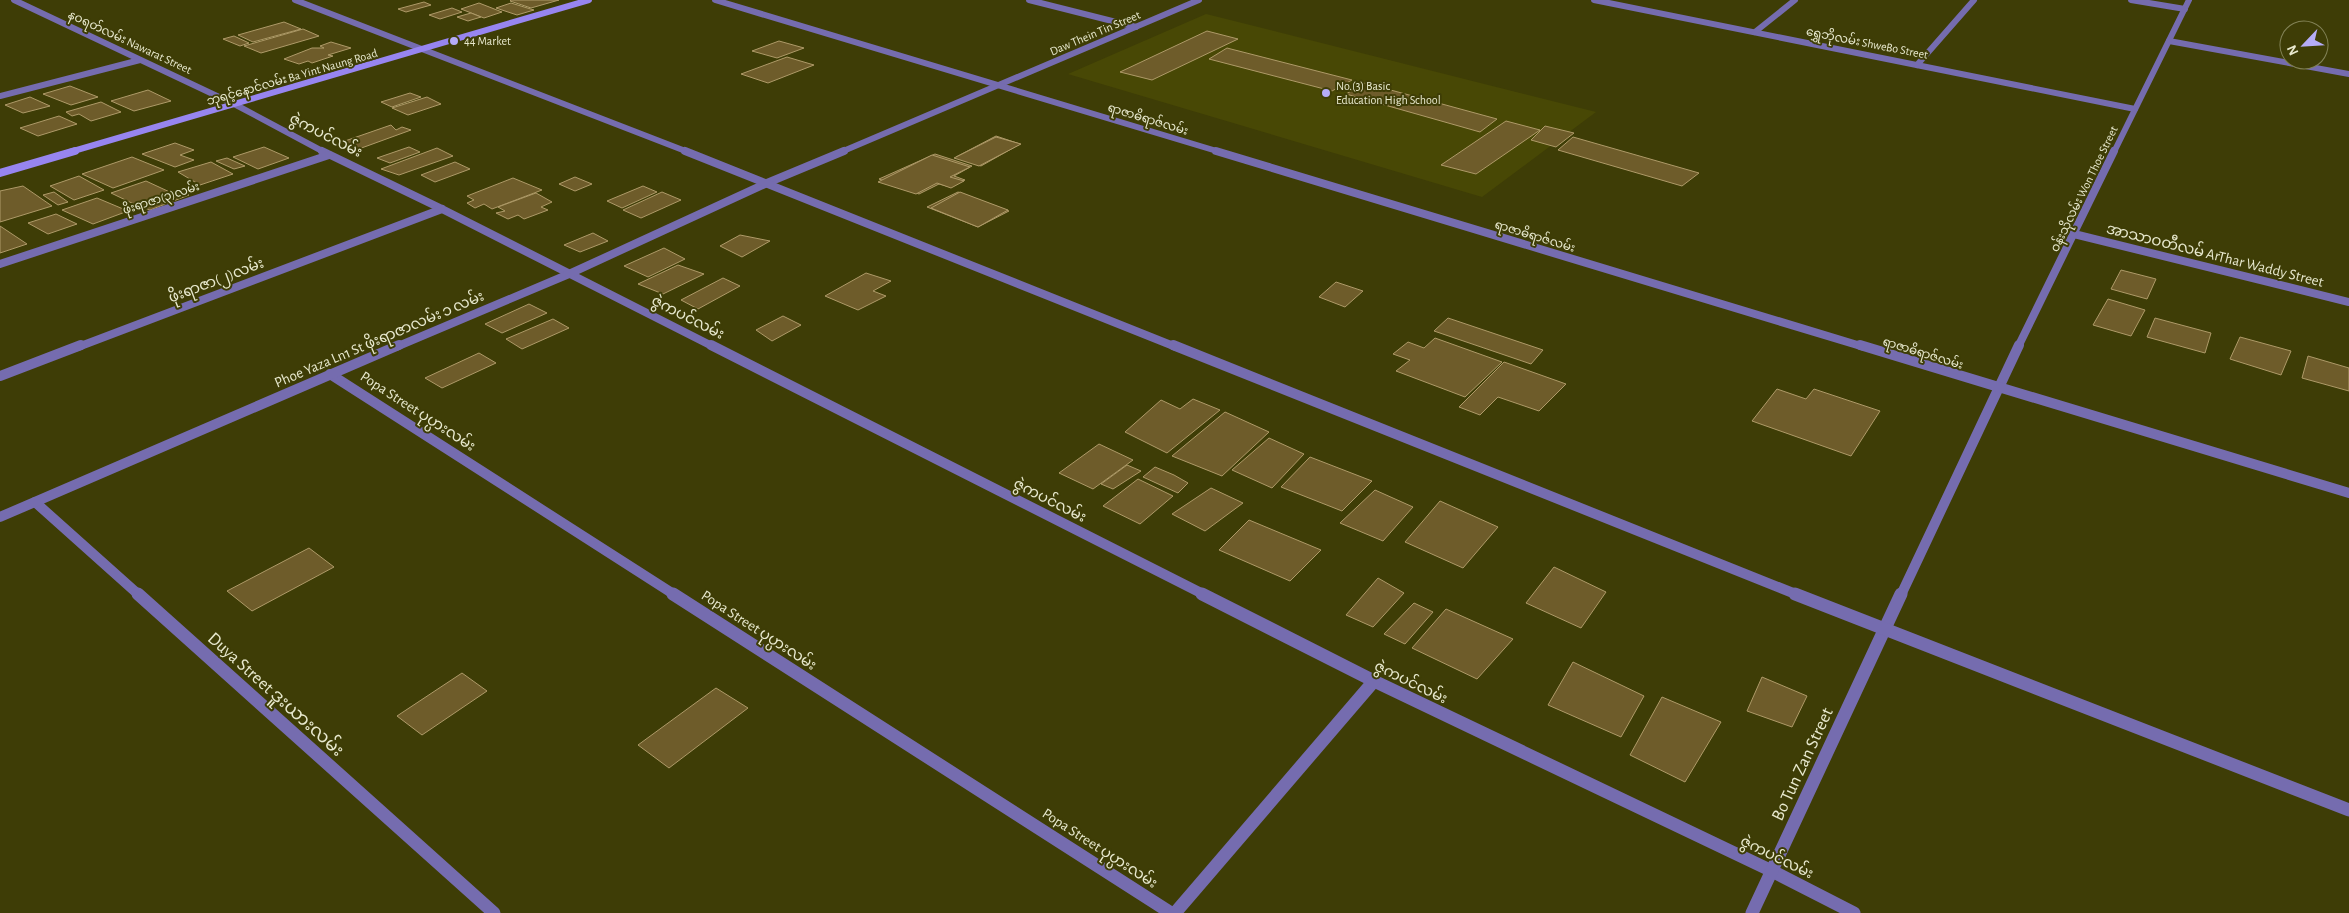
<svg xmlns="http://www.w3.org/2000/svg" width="2349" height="913" font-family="'Alegreya Sans','Noto Sans Myanmar',sans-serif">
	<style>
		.built { fill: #484805 }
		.building { fill: #6e5c2a; stroke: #ae9a68 }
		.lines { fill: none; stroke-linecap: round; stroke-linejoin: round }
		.minor-far3 { stroke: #756caf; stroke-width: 6 }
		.minor-far2 { stroke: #756caf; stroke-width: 8 }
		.minor-far1 { stroke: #756caf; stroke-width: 10 }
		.minor { stroke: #756caf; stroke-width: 13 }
		.tertiary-far3 { stroke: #756caf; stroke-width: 6 }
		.tertiary-far2 { stroke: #756caf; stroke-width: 8 }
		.tertiary-far1 { stroke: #756caf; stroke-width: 10 }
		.tertiary { stroke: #756caf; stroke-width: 13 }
		.secondary-far1 { stroke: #9785f0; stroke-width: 6 }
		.secondary { stroke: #9785f0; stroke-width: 8 }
		.poi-dot { fill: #b5acf8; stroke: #3e3d06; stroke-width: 2 }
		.labels { text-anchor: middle; stroke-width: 4; stroke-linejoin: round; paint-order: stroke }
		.far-street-label { font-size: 12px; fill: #e8e9ce; stroke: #3e3d06 }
		.far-poi-label { font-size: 12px; fill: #e8e9ce; stroke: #3e3d06; text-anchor: start }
		.street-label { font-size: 15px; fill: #e8e9ce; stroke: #3e3d06 }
		.near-street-label { font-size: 18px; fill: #e8e9ce; stroke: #3e3d06 }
	</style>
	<rect width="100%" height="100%" fill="#3e3d06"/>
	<path class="built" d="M 1206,14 L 1596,112 L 1482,197 L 1068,74 Z"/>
	<g class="building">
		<path d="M 511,0 L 559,0 L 531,8 L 510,1 Z"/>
		<path d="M 424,2 L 431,5 L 406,12 L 398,9 Z"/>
		<path d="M 479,3 L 502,12 L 484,18 L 461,9 Z"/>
		<path d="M 511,3 L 534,10 L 517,15 L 496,8 Z"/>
		<path d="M 452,8 L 462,12 L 440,19 L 429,15 Z"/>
		<path d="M 471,13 L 481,17 L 468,21 L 457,17 Z"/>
		<path d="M 284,22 L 301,29 L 253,42 L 238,35 Z"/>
		<path d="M 303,29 L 319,36 L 261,53 L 244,46 Z"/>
		<path d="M 1207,31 L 1238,39 L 1152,80 L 1120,72 Z"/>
		<path d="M 234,36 L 249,43 L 240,46 L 223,39 Z"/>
		<path d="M 779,41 L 804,48 L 777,58 L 752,51 Z"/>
		<path d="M 331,42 L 351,48 L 328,55 L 333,56 L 312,63 L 308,61 L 299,64 L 284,59 L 312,48 L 324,48 L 320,46 Z"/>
		<path d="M 1227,48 L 1352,80 L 1332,91 L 1209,59 Z"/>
		<path d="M 787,57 L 814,65 L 768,83 L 741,74 Z"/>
		<path d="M 1365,83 L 1497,119 L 1480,132 L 1346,94 Z"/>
		<path d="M 70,86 L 98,97 L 71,105 L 43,94 Z"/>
		<path d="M 148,90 L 171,101 L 134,111 L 111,101 Z"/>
		<path d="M 410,93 L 421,97 L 392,107 L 381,102 Z"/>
		<path d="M 30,97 L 50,106 L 23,113 L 5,105 Z"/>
		<path d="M 427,97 L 441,104 L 408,115 L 392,108 Z"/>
		<path d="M 101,102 L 121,112 L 91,121 L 79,114 L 72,116 L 66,112 Z"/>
		<path d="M 59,116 L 77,124 L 38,136 L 20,128 Z"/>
		<path d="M 1506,121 L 1540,130 L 1476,174 L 1441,165 Z"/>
		<path d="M 391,125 L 396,130 L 402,127 L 411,130 L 356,150 L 342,142 Z"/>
		<path d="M 1545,126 L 1574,133 L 1556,147 L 1531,140 Z"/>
		<path d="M 996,136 L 1020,144 L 981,166 L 956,157 Z"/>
		<path d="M 996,137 L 1021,144 L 979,166 L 954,158 Z"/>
		<path d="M 1573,137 L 1699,173 L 1682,186 L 1558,150 Z"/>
		<path d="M 175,143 L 194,150 L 180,155 L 194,160 L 175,167 L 142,154 Z"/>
		<path d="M 264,147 L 289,158 L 258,169 L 233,157 Z"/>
		<path d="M 409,147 L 420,152 L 390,163 L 377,158 Z"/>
		<path d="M 437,148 L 453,156 L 399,175 L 381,169 Z"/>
		<path d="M 935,154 L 972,166 L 954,176 L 965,180 L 950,187 L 939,184 L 919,194 L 879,179 Z"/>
		<path d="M 932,155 L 970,167 L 950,177 L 964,181 L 951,188 L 937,183 L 916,194 L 878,182 Z"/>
		<path d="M 132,157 L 164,170 L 113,188 L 82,174 Z"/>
		<path d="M 227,158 L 245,166 L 234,169 L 216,161 Z"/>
		<path d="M 211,162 L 233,174 L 200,185 L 178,172 Z"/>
		<path d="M 455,162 L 470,169 L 435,182 L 421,175 Z"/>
		<path d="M 79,176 L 104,190 L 74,200 L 50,186 Z"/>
		<path d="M 575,177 L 592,184 L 575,191 L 559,184 Z"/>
		<path d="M 513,178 L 542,190 L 492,209 L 484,204 L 475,208 L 467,203 L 474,200 L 467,196 Z"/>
		<path d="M 146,181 L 174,194 L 138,206 L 111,193 Z"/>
		<path d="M 23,186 L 52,206 L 0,222 L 0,191 Z"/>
		<path d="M 643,186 L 657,192 L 622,208 L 607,201 Z"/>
		<path d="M 54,192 L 68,202 L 58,205 L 43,195 Z"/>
		<path d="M 181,192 L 189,195 L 150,210 L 142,207 Z"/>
		<path d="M 662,192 L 681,200 L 641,218 L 623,210 Z"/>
		<path d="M 958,192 L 1009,211 L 978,227 L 927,207 Z"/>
		<path d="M 960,192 L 1008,210 L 978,227 L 931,208 Z"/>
		<path d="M 536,193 L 552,202 L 541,207 L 548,210 L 524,219 L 518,215 L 508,219 L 496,213 L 505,211 L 498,207 Z"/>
		<path d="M 97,198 L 128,211 L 93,224 L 62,210 Z"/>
		<path d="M 56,214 L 77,224 L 48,234 L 28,223 Z"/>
		<path d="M 0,226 L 27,244 L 0,253 Z"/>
		<path d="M 593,233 L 608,241 L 580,252 L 564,245 Z"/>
		<path d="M 740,235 L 770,241 L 742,257 L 720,246 Z"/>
		<path d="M 664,248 L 685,259 L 648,277 L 624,266 Z"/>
		<path d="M 678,265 L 704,274 L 663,294 L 638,284 Z"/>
		<path d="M 2121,270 L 2156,279 L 2147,299 L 2111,289 Z"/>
		<path d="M 866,273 L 891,281 L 873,291 L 886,296 L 858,310 L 825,296 Z"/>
		<path d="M 723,278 L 740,286 L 698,309 L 681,300 Z"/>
		<path d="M 1336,282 L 1363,291 L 1345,307 L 1319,297 Z"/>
		<path d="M 2108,299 L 2145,310 L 2131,336 L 2093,325 Z"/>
		<path d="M 529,304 L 547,313 L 502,333 L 485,324 Z"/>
		<path d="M 783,316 L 801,325 L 772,341 L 756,330 Z"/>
		<path d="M 1448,318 L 1543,350 L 1531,364 L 1434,331 Z"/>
		<path d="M 2155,318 L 2211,333 L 2205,353 L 2147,337 Z"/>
		<path d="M 553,319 L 569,328 L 522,349 L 506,339 Z"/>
		<path d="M 2240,337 L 2291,351 L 2281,375 L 2230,359 Z"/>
		<path d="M 1435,338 L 1502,362 L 1465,397 L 1396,371 L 1410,360 L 1393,354 L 1408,342 L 1424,348 Z"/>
		<path d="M 479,353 L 496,363 L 442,388 L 425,378 Z"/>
		<path d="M 2308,356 L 2349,368 L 2349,391 L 2302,378 Z"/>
		<path d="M 1504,362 L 1566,384 L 1539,411 L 1498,397 L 1480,415 L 1459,407 Z"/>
		<path d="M 1777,389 L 1806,399 L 1814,389 L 1880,411 L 1851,456 L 1752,421 Z"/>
		<path d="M 1193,399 L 1220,410 L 1167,453 L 1125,432 L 1161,400 L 1180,409 Z"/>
		<path d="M 1225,412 L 1269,432 L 1222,476 L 1172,456 Z"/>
		<path d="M 1269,438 L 1304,454 L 1272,488 L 1232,470 Z"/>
		<path d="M 1099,444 L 1133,460 L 1093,489 L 1059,473 Z"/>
		<path d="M 1310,457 L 1372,481 L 1342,511 L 1281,487 Z"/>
		<path d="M 1127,465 L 1141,471 L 1113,489 L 1101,484 Z"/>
		<path d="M 1155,467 L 1174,475 L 1188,483 L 1178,493 L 1143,477 Z"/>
		<path d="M 1138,479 L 1173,496 L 1140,524 L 1103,506 Z"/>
		<path d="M 1211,488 L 1243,503 L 1205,531 L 1172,514 Z"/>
		<path d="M 1375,490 L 1413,507 L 1383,541 L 1340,523 Z"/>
		<path d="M 1440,501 L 1498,527 L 1463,568 L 1405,542 Z"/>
		<path d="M 1249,520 L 1321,550 L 1290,581 L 1219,550 Z"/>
		<path d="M 309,548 L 334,567 L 252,611 L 227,591 Z"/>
		<path d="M 1554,567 L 1606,592 L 1581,628 L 1526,603 Z"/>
		<path d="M 1378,578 L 1404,593 L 1373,627 L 1346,615 Z"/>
		<path d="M 1414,603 L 1433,612 L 1405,644 L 1384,634 Z"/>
		<path d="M 1446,609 L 1513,639 L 1477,679 L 1412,648 Z"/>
		<path d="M 1573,662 L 1644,696 L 1621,737 L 1548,705 Z"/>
		<path d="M 462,673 L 487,691 L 422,735 L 397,716 Z"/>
		<path d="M 1762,677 L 1807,696 L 1792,727 L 1747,711 Z"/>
		<path d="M 716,688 L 748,708 L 669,768 L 638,745 Z"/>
		<path d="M 1662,697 L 1721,722 L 1685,782 L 1630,755 Z"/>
	</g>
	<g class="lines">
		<g class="minor-far3">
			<path d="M 14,0 L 236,105 L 324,152"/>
			<path d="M 1029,0 L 1136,27"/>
			<path d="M 1594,0 L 2135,109"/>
			<path d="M 2131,0 L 2185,9"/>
			<path d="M 1755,32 L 1795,0"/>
			<path d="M 2169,41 L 2349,74"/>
			<path d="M 1917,65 L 1974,0"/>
			<path d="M 0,96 L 140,60"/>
			<path d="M 841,152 L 1199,0"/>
			<path d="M 2114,152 L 2189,0"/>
		</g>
		<g class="minor-far2">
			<path d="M 322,151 L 442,209 L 714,347"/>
			<path d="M 2074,234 L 2349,302"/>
			<path d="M 0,264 L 329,155"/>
			<path d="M 78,347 L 442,209"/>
			<path d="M 396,347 L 569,274 L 767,183 L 844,151"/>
			<path d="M 2018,347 L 2114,151"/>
		</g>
		<g class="minor-far1">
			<path d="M 711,345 L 1205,595"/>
			<path d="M 330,374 L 675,595"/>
			<path d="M 0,376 L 81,345"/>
			<path d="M 35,502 L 139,595"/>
			<path d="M 0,517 L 399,345"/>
			<path d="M 1901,595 L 2019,345"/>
		</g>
		<g class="minor">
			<path d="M 138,594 L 494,913"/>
			<path d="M 673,594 L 1171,913"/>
			<path d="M 1202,594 L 1374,681 L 1772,871 L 1854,913"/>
			<path d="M 1175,913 L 1374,681"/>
			<path d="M 1752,913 L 1901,594"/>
		</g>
		<g class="tertiary-far3">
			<path d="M 295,0 L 688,152"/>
			<path d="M 715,0 L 1220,152"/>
		</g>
		<g class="tertiary-far2">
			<path d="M 685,151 L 1176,347"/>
			<path d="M 1216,151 L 1864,347"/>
		</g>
		<g class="tertiary-far1">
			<path d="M 1173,345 L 1798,595"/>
			<path d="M 1860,345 L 2349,493"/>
		</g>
		<path class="tertiary" d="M 1795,594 L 2349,810"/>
		<path class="secondary-far1" d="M 70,152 L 589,0"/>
		<path class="secondary" d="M 0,173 L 75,151"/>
	</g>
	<g class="poi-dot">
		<circle cx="454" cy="41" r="5"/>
		<circle cx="1326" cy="93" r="5"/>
	</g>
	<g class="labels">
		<g class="far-street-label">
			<text transform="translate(1095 33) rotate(-23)" y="4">Daw Thein Tin Street</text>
			<text transform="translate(130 42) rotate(25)" y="4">နဝရတ်လမ်း Nawarat Street</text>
			<text transform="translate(1867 43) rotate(11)" y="4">ရွှေဘိုလမ်း ShweBo Street</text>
			<text transform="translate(292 77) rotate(-16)" y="4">ဘုရင့်နောင်လမ်း Ba Yint Naung Road</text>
			<text transform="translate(1148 119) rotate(17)" y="4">ရာဇာဓိရာဇ်လမ်း</text>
			<text transform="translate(2084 189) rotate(-64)" y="4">ဝန်းသိုလမ်း Won Thoe Street</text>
			<text transform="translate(161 198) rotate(-18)" y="4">ဖိုးရာဇာ(၃)လမ်း</text>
			<text transform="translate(1535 236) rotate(17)" y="4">ရာဇာဓိရာဇ်လမ်း</text>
			<text transform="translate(1923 353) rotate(17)" y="4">ရာဇာဓိရာဇ်လမ်း</text>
		</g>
		<g class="far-poi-label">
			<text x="464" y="45">44 Market</text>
			<text x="1336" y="90">No.(3) Basic<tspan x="1336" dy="14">Education High School</tspan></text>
		</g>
		<g class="street-label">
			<text transform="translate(326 135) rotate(27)" y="5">ဇွဲကပင်လမ်း</text>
			<text transform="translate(2215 255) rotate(14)" y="5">အာသာဝတီလမ် ArThar Waddy Street</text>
			<text transform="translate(216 280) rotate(-21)" y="5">ဖိုးရာဇာ(၂)လမ်း</text>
			<text transform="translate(688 317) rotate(27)" y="5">ဇွဲကပင်လမ်း</text>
			<text transform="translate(379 339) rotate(-23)" y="5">Phoe Yaza Ln1 St ဖိုးရာဇာလမ်း ၁ လမ်း</text>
			<text transform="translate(418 411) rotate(33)" y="5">Popa Street ပုပ္ပားလမ်း</text>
			<text transform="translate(1050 500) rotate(27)" y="5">ဇွဲကပင်လမ်း</text>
			<text transform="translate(759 630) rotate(33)" y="5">Popa Street ပုပ္ပားလမ်း</text>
			<text transform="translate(1411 682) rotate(26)" y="5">ဇွဲကပင်လမ်း</text>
			<text transform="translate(1100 848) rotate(33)" y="5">Popa Street ပုပ္ပားလမ်း</text>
			<text transform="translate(1777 857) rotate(26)" y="5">ဇွဲကပင်လမ်း</text>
		</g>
		<g class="near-street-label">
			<text transform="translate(276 694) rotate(42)" y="6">Duya Street ဒူးယားလမ်း</text>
			<text transform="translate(1802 764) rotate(-65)" y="6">Bo Tun Zan Street</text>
		</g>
	</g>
	<g transform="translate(2304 45) rotate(245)"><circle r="24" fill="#3e3d06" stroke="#828256"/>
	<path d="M0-4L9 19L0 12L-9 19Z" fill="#b5acf8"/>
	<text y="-8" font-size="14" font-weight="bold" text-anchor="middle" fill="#e8e9ce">N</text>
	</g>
</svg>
